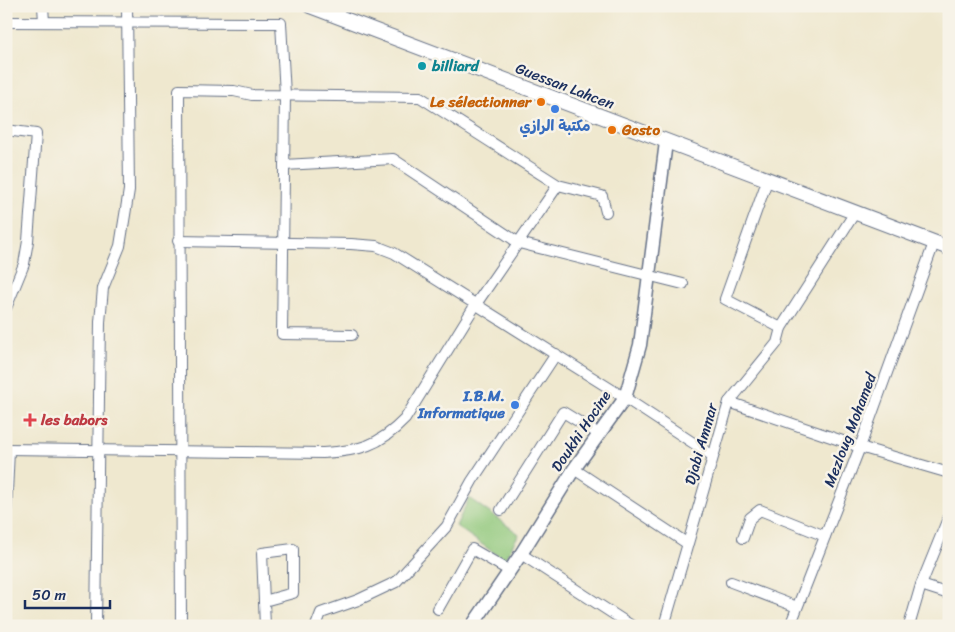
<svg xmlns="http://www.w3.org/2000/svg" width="955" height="632" font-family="Sriracha,'Playpen Sans Arabic',sans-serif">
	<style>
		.green { fill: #8fc77a; stroke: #557b6c }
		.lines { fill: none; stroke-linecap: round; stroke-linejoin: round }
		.minor-casing { stroke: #657086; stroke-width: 12 }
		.tertiary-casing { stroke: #657086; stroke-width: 15 }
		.secondary-casing { stroke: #657086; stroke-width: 16 }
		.minor { stroke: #fff; stroke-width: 10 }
		.tertiary { stroke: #fff; stroke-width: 12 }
		.secondary { stroke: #fff; stroke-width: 14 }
		.culture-dot { fill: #0f9aa8; stroke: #f7f3e8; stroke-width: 2 }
		.food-dot { fill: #e8710a; stroke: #f7f3e8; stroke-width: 2 }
		.shop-dot { fill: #3f7fe0; stroke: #f7f3e8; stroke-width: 2 }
		.health-dot { fill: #e0444e; stroke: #f7f3e8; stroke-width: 2 }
		.labels { text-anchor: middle; stroke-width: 5; stroke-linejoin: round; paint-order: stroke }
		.culture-label { font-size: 15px; font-weight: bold; fill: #0d838f; stroke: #f7f3e8; text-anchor: start }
		.street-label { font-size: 15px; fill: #1b2f5e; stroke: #f7f3e8 }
		.food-label { font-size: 15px; font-weight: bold; fill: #c56008; stroke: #f7f3e8; text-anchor: end }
		.shop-label { font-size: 15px; font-weight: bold; fill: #366cbe; stroke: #f7f3e8 }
		.health-label { font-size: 15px; font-weight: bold; fill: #be3a42; stroke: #f7f3e8; text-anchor: start }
	</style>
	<rect width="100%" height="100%" fill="#f7f3e8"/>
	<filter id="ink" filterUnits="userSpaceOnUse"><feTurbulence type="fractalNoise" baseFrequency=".02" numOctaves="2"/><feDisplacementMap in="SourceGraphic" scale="10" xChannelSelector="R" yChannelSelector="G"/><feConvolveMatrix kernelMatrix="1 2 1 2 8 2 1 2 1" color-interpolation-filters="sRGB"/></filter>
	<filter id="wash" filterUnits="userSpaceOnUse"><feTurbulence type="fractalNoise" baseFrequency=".0096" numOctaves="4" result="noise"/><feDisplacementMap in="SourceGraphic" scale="20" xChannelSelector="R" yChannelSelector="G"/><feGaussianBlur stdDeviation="1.12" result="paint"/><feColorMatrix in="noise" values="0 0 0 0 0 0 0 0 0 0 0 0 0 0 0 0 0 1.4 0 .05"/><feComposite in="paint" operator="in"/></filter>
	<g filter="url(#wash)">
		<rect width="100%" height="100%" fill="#efe8cf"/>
		<path class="green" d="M 469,498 L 519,534 L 504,560 L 456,526 Z"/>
	</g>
	<g filter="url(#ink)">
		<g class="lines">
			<g class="minor-casing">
				<g id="minor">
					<path d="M 43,6 L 44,22"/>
					<path d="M 6,22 L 281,23 L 285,95 L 282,334 L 352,335"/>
					<path d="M 6,130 L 36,134 L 28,241 L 24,264 L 6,308"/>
					<path d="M 284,165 L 393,159 L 519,243 L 683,284"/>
					<path d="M 767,181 L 725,299 L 781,328"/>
					<path d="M 178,241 L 351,244 L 376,246 L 394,253 L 625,398 L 713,456"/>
					<path d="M 729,402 L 860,447 L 949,473"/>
					<path d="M 6,449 L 323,453 C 359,451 379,446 405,419 L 476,304 L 558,185"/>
					<path d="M 574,469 L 688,544"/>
					<path d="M 501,510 L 563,412 L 599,434"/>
					<path d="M 6,514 L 9,450"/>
					<path d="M 743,538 L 750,518 L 760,510 L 825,536"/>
					<path d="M 521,554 L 632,626"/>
					<path d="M 731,582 L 797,607"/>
					<path d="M 921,585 L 949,594"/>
					<path d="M 264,601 L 293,593 L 293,549 L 262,553 L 265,626"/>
					<path d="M 438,609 L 472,549 L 510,571"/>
					<path d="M 474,622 L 484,626"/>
					<path d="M 96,626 L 100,322 L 103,288 L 120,246 L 129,190 L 127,6"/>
					<path d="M 181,626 L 179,90 L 234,91 L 252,95 L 420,97 L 558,185 L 602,196 L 606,212"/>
					<path d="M 316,626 L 321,613 L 358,600 L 396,582 L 447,526 L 472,481 L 556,354"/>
					<path d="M 664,626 L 729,402 L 777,343 L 781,328 L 854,214"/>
					<path d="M 790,626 L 860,447 L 934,243"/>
					<path d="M 909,626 L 921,585 L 949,516"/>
				</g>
			</g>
			<g class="tertiary-casing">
				<path id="tertiary" d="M 472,626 L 521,554 L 574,469 L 625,398 L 640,345 L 666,142"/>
			</g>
			<g class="secondary-casing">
				<path id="secondary" d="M 310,6 L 949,248"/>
			</g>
			<use href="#minor" class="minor"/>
			<use href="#tertiary" class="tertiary"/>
			<use href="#secondary" class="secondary"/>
		</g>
	</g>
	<circle class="culture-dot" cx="422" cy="66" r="5"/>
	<g class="food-dot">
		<circle cx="541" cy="102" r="5"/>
		<circle cx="612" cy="130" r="5"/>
	</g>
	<g class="shop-dot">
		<circle cx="555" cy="109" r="5"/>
		<circle cx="515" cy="405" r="5"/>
	</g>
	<path class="health-dot" d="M27.5 412.5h5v5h5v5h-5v5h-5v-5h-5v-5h5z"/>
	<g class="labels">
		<g class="culture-label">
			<text x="432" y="71">billiard</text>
		</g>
		<g class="street-label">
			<text transform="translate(565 86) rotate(21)" y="5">Guessan Lahcen</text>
			<text transform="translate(850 430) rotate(-69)" y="5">Mezloug Mohamed</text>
			<text transform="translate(581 431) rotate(-56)" y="5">Doukhi Hocine</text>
			<text transform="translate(701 444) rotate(-74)" y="5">Djabi Ammar</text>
		</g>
		<g class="food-label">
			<text x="531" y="107">Le sélectionner</text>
			<text x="622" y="135" text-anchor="start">Gosto</text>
		</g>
		<g class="shop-label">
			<text x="555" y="131">مكتبة الرازي</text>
			<text x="505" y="401" text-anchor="end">I.B.M.<tspan x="505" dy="17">Informatique</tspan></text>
		</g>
		<g class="health-label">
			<text x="41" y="425">les babors</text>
		</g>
	</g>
	<rect width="955" height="632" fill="none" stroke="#f7f3e8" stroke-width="25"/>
	<path d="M25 600v8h85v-8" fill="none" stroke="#1b2f5e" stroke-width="2.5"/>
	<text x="32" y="600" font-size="15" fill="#1b2f5e" stroke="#f7f3e8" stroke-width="4" paint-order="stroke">50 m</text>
</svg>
